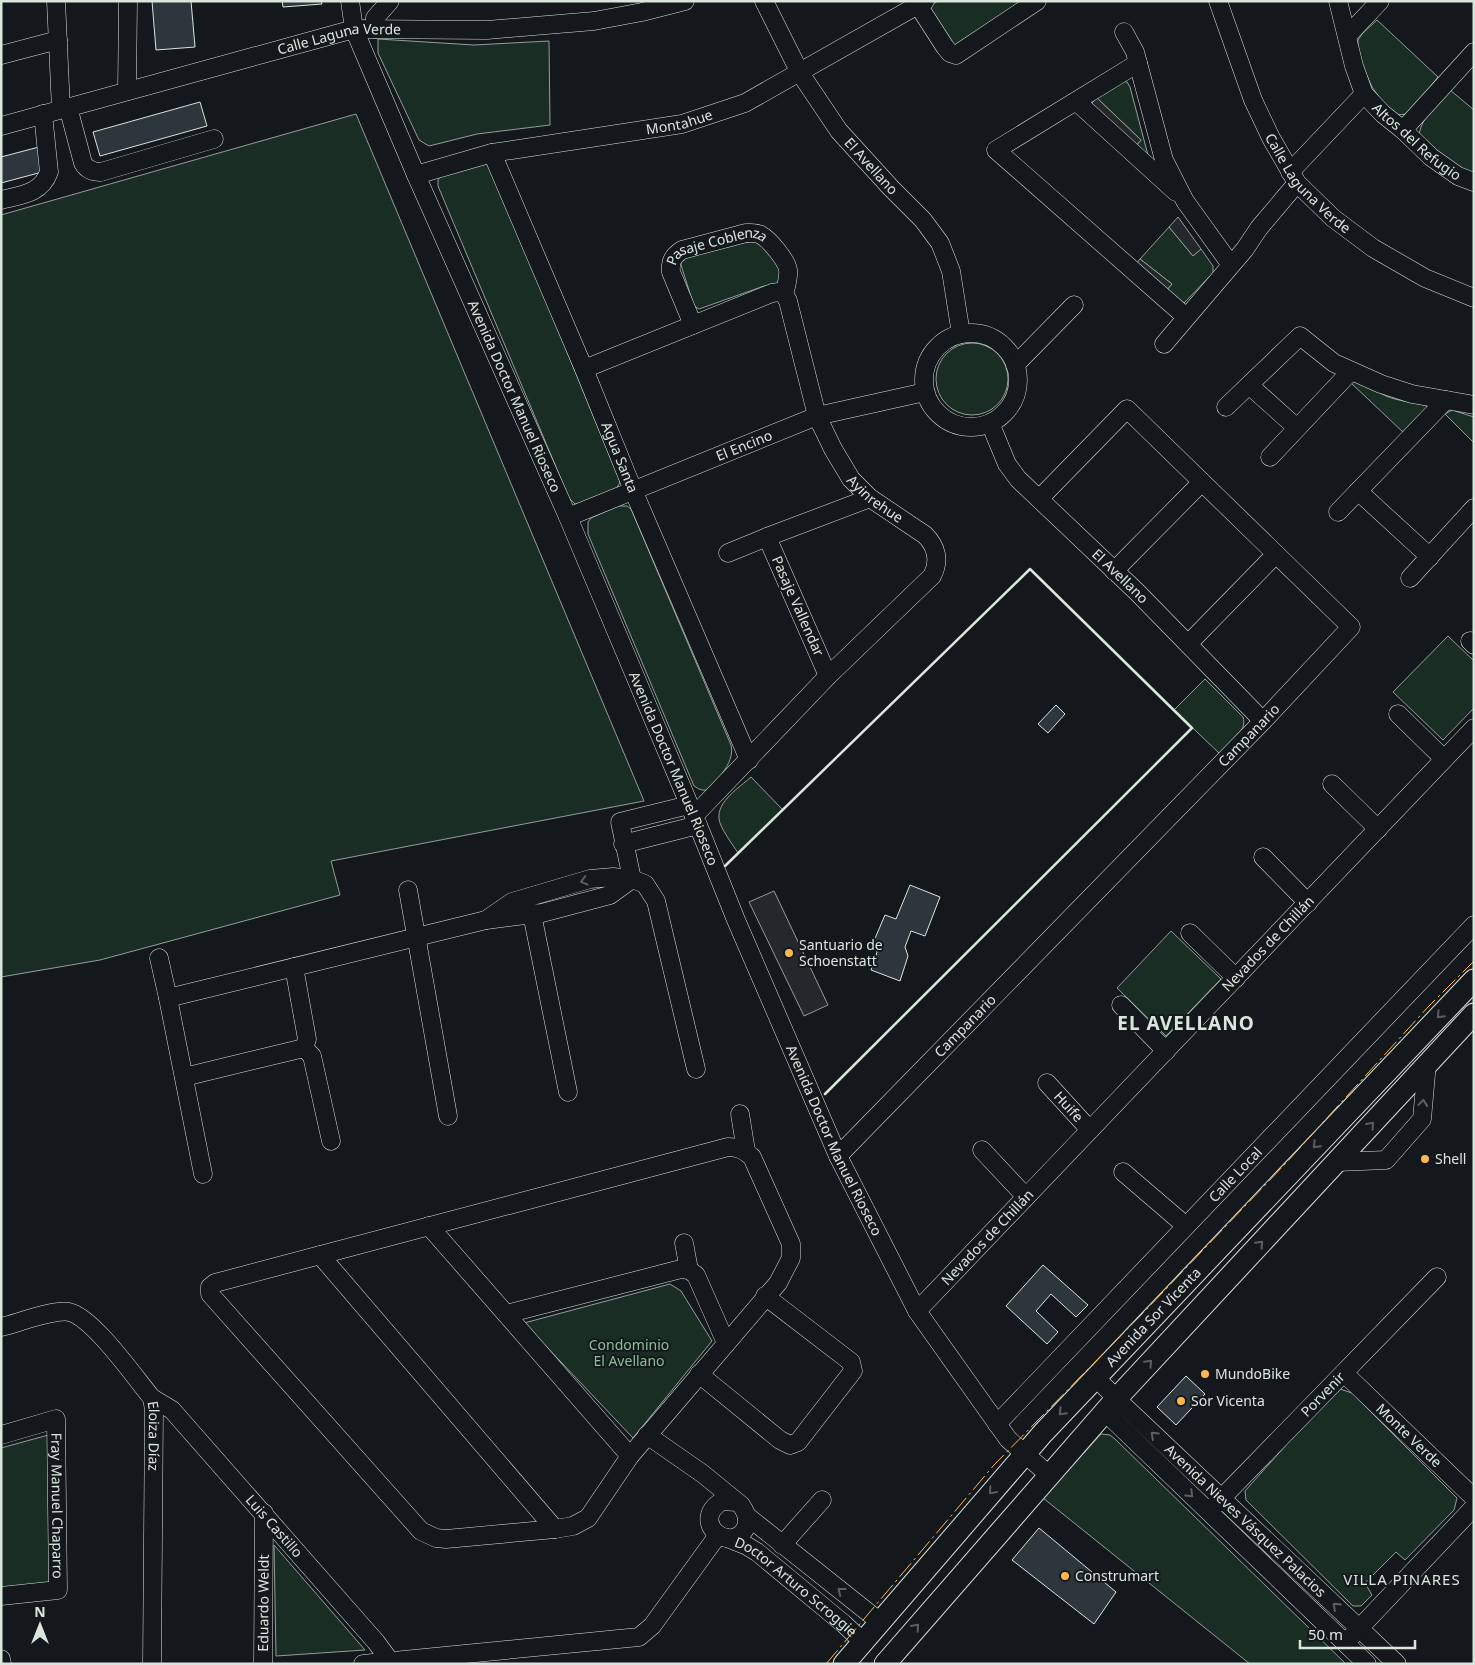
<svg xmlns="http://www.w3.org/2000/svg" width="1475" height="1665" font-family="'Noto Sans',sans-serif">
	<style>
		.green { fill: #1a2d24; stroke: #939e99 }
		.parking { fill: #24282b; stroke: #939e99 }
		.building { fill: #2c363c; stroke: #d8e6dc }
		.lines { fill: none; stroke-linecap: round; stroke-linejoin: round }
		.minor-casing { stroke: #d8e6dc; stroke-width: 19 }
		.major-casing { stroke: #d8e6dc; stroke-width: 23 }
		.minor { stroke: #14181c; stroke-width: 18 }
		.major { stroke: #14181c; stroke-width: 21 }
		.wall { stroke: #d8e6dc; stroke-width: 2.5 }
		.power { stroke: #ffb74d; stroke-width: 1; stroke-dasharray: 18 4 2.5 4; stroke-linecap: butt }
		.oneway { stroke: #59605f }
		.poi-dot { fill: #ffb74d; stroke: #14181c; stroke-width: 2 }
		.labels { text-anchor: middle; stroke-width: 4; stroke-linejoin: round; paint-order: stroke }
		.street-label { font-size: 14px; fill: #d8e6dc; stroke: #14181c }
		.poi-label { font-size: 14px; fill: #d8e6dc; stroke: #14181c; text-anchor: start }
		.park-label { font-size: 14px; fill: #8ac095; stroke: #14181c }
		.neighbourhood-label { font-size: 15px; letter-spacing: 1px; fill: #d8e6dc; stroke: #14181c }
		.district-label { font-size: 19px; font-weight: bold; letter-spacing: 1px; fill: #d8e6dc; stroke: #14181c }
	</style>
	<rect width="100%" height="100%" fill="#14181c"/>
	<g class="green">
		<path d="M 938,1 L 1028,1 L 955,49 L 926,8 Z"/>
		<path d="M 1377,20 L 1438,77 L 1408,114 L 1396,115 L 1390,112 L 1372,87 L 1358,56 L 1358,40 L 1362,34 Z"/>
		<path d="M 378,39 L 474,45 L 549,41 L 550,125 L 477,134 L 429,146 L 419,140 L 378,53 Z"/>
		<path d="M 1122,81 L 1127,82 L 1130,87 L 1149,159 L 1135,147 L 1141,140 L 1097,98 L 1090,105 L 1090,101 Z"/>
		<path d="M 1450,90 L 1474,110 L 1474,176 L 1463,172 L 1419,138 C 1419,119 1438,103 1450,90 Z"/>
		<path d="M 356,114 L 644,801 L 331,861 L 340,895 L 100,960 L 1,977 L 1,215 Z"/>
		<path d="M 485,162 L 492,168 L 619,479 L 620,483 L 615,490 L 580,504 L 575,504 L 569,498 L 438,186 L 438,180 L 441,176 Z"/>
		<path d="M 1169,227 L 1193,256 L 1201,249 L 1213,266 L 1213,273 L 1183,304 L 1164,293 L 1172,284 L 1140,259 Z"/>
		<path d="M 758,240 L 780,264 L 782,287 L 764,286 L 699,309 L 694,306 L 681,265 L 681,258 L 685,254 Z"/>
		<circle cx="972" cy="379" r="36"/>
		<path d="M 1354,380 C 1361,381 1377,392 1386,396 C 1398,401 1412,402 1425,405 L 1428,408 L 1405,434 L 1351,383 Z"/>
		<path d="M 1452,410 L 1474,417 L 1474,443 L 1445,414 Z"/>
		<path d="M 618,506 L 627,506 L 631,509 L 731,745 C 735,761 720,776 711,788 C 704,792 700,790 694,786 L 588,534 L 588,522 L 591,518 Z"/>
		<path d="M 1448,636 L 1474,661 L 1474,708 L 1443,740 L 1393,692 Z"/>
		<path d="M 1205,679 L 1243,717 C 1248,731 1229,745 1220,754 L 1174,710 Z"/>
		<path d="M 751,777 L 783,810 L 738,853 C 733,845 720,828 719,819 C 717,801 739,788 751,777 Z"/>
		<path d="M 1171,931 L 1221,979 L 1166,1036 L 1117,988 Z"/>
		<path d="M 670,1284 L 681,1291 L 712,1341 L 633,1438 L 524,1323 Z"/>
		<path d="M 1337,1388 L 1352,1393 L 1457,1498 L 1454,1510 L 1405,1560 L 1396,1552 L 1365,1583 L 1372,1595 L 1361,1606 L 1353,1606 L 1246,1500 L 1245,1491 Z"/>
		<path d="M 52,1434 L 54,1586 L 1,1592 L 1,1448 Z"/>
		<path d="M 1101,1434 L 1110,1435 L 1116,1440 L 1346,1664 L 1250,1664 L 1043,1498 Z"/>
		<path d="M 274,1545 L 365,1650 L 276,1656 Z"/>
	</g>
	<g class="parking">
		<path d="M 1097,98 L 1141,140 L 1135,147 L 1090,105 Z"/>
		<path d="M 1178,217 L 1201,249 L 1193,256 L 1169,227 Z"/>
		<path d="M 1140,259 L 1172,284 L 1164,293 L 1133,268 Z"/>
		<path d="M 774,891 L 828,1005 L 804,1016 L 749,902 Z"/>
	</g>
	<g class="building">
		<path d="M 152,1 L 191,1 L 195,47 L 156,50 Z"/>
		<path d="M 282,1 L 321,1 L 322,4 L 283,7 Z"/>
		<path d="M 200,102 L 207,126 L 100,156 L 93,132 Z"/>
		<path d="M 39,147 L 46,171 L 1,183 L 1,157 Z"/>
		<path d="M 1056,705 L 1065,714 L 1048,733 L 1038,724 Z"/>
		<path d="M 910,885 L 940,897 L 925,936 L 911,931 L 905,947 L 908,956 L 900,981 L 871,970 L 877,952 L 873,943 L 885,915 L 896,919 Z"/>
		<path d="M 1043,1265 L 1088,1305 L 1076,1317 L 1051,1294 L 1036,1311 L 1058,1332 L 1047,1344 L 1006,1306 Z"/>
		<path d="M 1186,1376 L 1205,1394 L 1176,1425 L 1157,1407 Z"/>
		<path d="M 1039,1528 L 1116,1592 L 1094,1624 L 1012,1560 Z"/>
	</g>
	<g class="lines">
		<g class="minor-casing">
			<g id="minor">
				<path d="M 56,1 L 61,109"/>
				<path id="s1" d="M 350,1 L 354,29 L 416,175 L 568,517 L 702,835 L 736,920 L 838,1156 L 917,1311 L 1008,1439 L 1049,1475"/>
				<path id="s2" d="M 764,1 L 800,73 L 839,131 L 891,188 L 923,220 L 940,243 L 951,271 L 961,334"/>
				<path id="s3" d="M 1218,1 L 1253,100 L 1271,138 L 1297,183 L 1333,218 L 1373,248 L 1425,278 L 1474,298"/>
				<path id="s4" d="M 1338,1 L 1354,66 L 1364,94 L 1383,114 L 1403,130 L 1431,157 L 1458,176 L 1474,182"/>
				<path d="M 918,5 L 945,47 L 950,53 L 956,55 L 1037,1"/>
				<path d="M 376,29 L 375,18 L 390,1"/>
				<path d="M 1124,32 L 1135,52 L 1164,160 L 1185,201 L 1231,265"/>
				<path d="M 1347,36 L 1380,1"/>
				<path d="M 1,55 L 58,40"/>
				<path d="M 1138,63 L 996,150 L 1186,317"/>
				<path d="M 127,91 L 128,1"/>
				<path d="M 1077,102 L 1176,192"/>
				<path d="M 68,107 L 83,163 C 87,170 93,172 101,172 L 214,139"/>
				<path id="s5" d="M 1,126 L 354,29 L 487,30 L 594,21 L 642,12 L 685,1"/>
				<path d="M 1403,130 L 1474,52"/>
				<path id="s6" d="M 492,153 L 584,369 L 633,490 L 749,760"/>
				<path d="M 1290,172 L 1364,94"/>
				<path id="s7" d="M 416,175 L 492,153 L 682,124 L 745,103 L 925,1"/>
				<path d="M 1,200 C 21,195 41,194 49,172 L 43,114"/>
				<path id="s8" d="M 693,325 L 671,272 C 670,261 673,256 682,250 L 746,233 C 751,233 756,232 761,235 C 770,240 787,261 788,270 C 789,278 786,287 784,294"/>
				<circle cx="971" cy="380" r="47"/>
				<path d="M 1164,344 L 1245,249 L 1259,228 L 1297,183"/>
				<path d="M 1015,365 L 1074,305"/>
				<path id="s9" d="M 584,369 L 772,293 L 779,292 L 784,294 L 788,301 L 817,416 L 833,449 L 851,479 L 870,498 L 925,535 C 937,547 940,561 932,576 L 828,676 L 694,816"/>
				<path d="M 1249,385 L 1297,428"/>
				<path d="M 1226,407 L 1300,336 L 1334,363 L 1381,384 L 1412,394 L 1474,405"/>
				<path id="s10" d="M 990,423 L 1007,464 L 1018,479 L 1137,592 L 1263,721"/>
				<path d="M 1270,457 L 1351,371"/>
				<path d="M 1358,491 L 1430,557"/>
				<path d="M 1338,512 L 1446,400"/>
				<path id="s11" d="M 568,517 L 817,416 L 925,392"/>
				<path d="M 728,553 L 767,537"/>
				<path d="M 1114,571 L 1202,482"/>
				<path d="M 1410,578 L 1474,508"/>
				<path d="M 1470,641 L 1474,645"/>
				<path d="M 1188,644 L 1276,554"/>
				<path d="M 828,676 L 767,537 L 870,498"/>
				<path d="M 1398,714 L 1444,759"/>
				<path d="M 1332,784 L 1378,829"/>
				<path d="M 623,844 L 698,825"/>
				<path d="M 1263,857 L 1308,903"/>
				<path d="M 632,879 L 610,895 L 542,913 L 486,920 L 512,902 L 590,879 L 613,877 L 632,879 L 645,884 L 656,901 L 696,1069"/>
				<path d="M 632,879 L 620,822 L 689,805"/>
				<path d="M 408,890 L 448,1116"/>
				<path d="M 532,914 L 568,1092"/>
				<path d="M 1190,933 L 1236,978"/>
				<path d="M 159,958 L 168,998 L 203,1174"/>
				<path d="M 294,967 L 307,1039 L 304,1048"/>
				<path d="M 168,998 L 486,920"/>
				<path d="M 1121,1005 L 1166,1051"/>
				<path d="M 184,1077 L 304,1048 L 312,1056 L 331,1141"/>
				<path id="s12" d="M 1047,1083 L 1090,1130"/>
				<path d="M 740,1114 L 746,1151"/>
				<path d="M 728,1147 C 738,1147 744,1150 752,1157 L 791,1244 L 791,1258 L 778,1283 L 630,1456 L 588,1518 L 573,1526 L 555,1529 L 446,1539 L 436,1538 L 421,1531 L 210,1294 L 210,1287 L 215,1283 Z"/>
				<path d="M 982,1150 L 1026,1197"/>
				<path id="s13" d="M 838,1156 L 1263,721 L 1351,627 L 1127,409 L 1039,499"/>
				<path d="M 1337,1162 L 1386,1160 L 1422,1119 L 1427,1063"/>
				<path d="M 1123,1172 L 1186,1226"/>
				<path d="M 429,1226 L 630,1456"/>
				<path d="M 684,1243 L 689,1270"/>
				<path d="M 320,1255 L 555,1529"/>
				<path id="s14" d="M 917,1311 L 1474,728"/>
				<path d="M 506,1314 L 681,1269 L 689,1270 L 696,1275 L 726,1343"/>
				<path id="s15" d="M 1,1327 C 18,1323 54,1309 69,1312 C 93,1317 136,1379 152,1398 L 154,1410 L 152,1664"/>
				<path id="s16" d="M 1344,1373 L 1474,1498"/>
				<path d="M 699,1374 L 780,1440 L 790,1445 L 798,1442 L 853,1371 L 851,1362 L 765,1296"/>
				<path id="s17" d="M 1095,1377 L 1125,1407 L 1397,1664"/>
				<path id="s18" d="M 152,1398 L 172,1410 L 376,1642 L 390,1661"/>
				<path d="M 1105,1412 L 1367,1664"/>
				<path id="s19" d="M 997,1424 L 1474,925"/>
				<path id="s20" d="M 1,1435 L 56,1419 L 58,1590 L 1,1596"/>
				<path d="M 647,1435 L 703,1474 L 741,1505 C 746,1512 749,1519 746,1527 C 732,1556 688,1522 722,1501 L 736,1502"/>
				<path id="s21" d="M 1214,1506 L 1437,1277"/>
				<path d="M 747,1516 L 879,1621"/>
				<path id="s22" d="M 727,1538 L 747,1546 L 757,1552 L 844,1624 L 862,1641"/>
				<path d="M 782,1545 L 822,1500"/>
				<path d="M 1352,1636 L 1474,1507"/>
				<path d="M 1,1659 L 2,1664"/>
				<path id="s23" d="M 263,1664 L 264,1513"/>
				<path d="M 363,1664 L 639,1637 L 652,1626 L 718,1535"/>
			</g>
		</g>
		<g class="major-casing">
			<g id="major">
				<path id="s24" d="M 844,1664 L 1043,1433 L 1474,980"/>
				<path d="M 885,1664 L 1116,1399 L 1474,1014"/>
			</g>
		</g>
		<use href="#minor" class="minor"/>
		<use href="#major" class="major"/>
		<path class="wall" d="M 725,866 L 1030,569 L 1192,728 L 825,1094"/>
		<path class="power" d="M 826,1664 L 994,1465 L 1143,1313 L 1286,1163 L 1428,1007 L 1474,961"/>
	</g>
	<defs><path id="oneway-chevron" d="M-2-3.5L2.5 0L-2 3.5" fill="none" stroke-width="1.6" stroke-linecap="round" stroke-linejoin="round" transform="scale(1.25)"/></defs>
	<g class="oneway">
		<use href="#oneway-chevron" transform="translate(584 881) rotate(165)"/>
		<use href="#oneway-chevron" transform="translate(1440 1015) rotate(134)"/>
		<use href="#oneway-chevron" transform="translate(1423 1103) rotate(-85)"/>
		<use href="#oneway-chevron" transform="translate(1371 1125) rotate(-48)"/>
		<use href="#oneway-chevron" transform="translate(1316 1145) rotate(134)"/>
		<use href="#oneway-chevron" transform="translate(1260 1244) rotate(-47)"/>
		<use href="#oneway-chevron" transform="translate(1149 1363) rotate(-47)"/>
		<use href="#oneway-chevron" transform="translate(1062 1412) rotate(133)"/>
		<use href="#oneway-chevron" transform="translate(1154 1435) rotate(-137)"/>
		<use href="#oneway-chevron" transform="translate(992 1491) rotate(131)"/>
		<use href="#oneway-chevron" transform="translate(1190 1494) rotate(44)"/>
		<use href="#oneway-chevron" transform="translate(841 1591) rotate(-142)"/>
		<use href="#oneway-chevron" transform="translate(1336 1606) rotate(-137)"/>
		<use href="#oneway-chevron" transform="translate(916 1627) rotate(-49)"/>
	</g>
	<g class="poi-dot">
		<circle cx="789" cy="953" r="5"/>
		<circle cx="1425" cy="1159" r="5"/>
		<circle cx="1205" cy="1374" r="5"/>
		<circle cx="1181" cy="1401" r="5"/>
		<circle cx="1065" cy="1576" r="5"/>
	</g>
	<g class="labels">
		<g class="street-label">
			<text dy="5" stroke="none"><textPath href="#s5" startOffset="350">Calle Laguna Verde</textPath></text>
			<text dy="5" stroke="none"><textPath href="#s7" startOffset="269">Montahue</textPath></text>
			<text dy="5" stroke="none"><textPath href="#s4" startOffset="168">Altos del Refugio</textPath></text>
			<text dy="5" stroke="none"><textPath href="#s2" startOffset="198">El Avellano</textPath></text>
			<text dy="5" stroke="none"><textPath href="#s3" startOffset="206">Calle Laguna Verde</textPath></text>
			<text dy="5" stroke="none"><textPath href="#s8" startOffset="118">Pasaje Coblenza</textPath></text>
			<text dy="5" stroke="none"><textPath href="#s1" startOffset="429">Avenida Doctor Manuel Rioseco</textPath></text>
			<text dy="5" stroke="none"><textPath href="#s11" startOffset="190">El Encino</textPath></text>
			<text dy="5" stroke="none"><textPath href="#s6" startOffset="330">Agua Santa</textPath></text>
			<text dy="5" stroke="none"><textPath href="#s9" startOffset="445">Ayinrehue</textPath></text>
			<text dy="5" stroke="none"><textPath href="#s10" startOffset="204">El Avellano</textPath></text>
			<text transform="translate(798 606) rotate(66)" y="5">Pasaje Vallendar</text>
			<text dy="5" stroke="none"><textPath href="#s13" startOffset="588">Campanario</textPath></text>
			<text dy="5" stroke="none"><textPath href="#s1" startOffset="834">Avenida Doctor Manuel Rioseco</textPath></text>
			<text dy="5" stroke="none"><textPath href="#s14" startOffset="508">Nevados de Chillán</textPath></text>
			<text dy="5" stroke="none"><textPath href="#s13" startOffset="182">Campanario</textPath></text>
			<text dy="5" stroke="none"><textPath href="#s12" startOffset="32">Huife</textPath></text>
			<text dy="5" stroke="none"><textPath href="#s1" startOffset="1239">Avenida Doctor Manuel Rioseco</textPath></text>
			<text dy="5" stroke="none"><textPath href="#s19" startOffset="345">Calle Local</textPath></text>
			<text dy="5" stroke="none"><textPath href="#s14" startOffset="102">Nevados de Chillán</textPath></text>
			<text dy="5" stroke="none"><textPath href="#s24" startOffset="465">Avenida Sor Vicenta</textPath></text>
			<text dy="5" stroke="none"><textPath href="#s21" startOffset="156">Porvenir</textPath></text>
			<text dy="5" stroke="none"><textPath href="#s15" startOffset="229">Eloiza Díaz</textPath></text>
			<text dy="5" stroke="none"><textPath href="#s16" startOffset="90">Monte Verde</textPath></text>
			<text dy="5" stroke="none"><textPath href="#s20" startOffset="144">Fray Manuel Chaparro</textPath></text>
			<text dy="5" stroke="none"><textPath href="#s17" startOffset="208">Avenida Nieves Vásquez Palacios</textPath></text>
			<text dy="5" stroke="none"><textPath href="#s18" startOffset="178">Luis Castillo</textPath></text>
			<text dy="5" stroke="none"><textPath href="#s22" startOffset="85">Doctor Arturo Scroggie</textPath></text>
			<text dy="5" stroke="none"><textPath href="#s23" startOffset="61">Eduardo Weldt</textPath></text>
		</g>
		<g class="poi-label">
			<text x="799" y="950">Santuario de<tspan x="799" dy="16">Schoenstatt</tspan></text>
			<text x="1435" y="1164">Shell</text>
			<text x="1215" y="1379">MundoBike</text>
			<text x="1191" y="1406">Sor Vicenta</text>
			<text x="1075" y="1581">Construmart</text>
		</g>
		<g class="park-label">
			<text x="629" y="1350">Condominio<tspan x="629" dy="16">El Avellano</tspan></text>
		</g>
		<g class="neighbourhood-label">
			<text x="1402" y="1585">VILLA PINARES</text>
		</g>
		<g class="district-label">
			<text x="1186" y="1030">EL AVELLANO</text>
		</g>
	</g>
	<rect width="1475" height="1665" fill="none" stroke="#d8e6dc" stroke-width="5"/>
	<g transform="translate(40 1625)" stroke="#14181c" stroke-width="4" paint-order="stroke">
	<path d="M0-4L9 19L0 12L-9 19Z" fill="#d8e6dc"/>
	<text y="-8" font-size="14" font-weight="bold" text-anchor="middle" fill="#d8e6dc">N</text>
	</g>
	<path d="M1300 1640v8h115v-8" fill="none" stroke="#d8e6dc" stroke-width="2.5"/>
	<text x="1308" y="1640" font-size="15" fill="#d8e6dc" stroke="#14181c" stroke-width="4" paint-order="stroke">50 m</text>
</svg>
